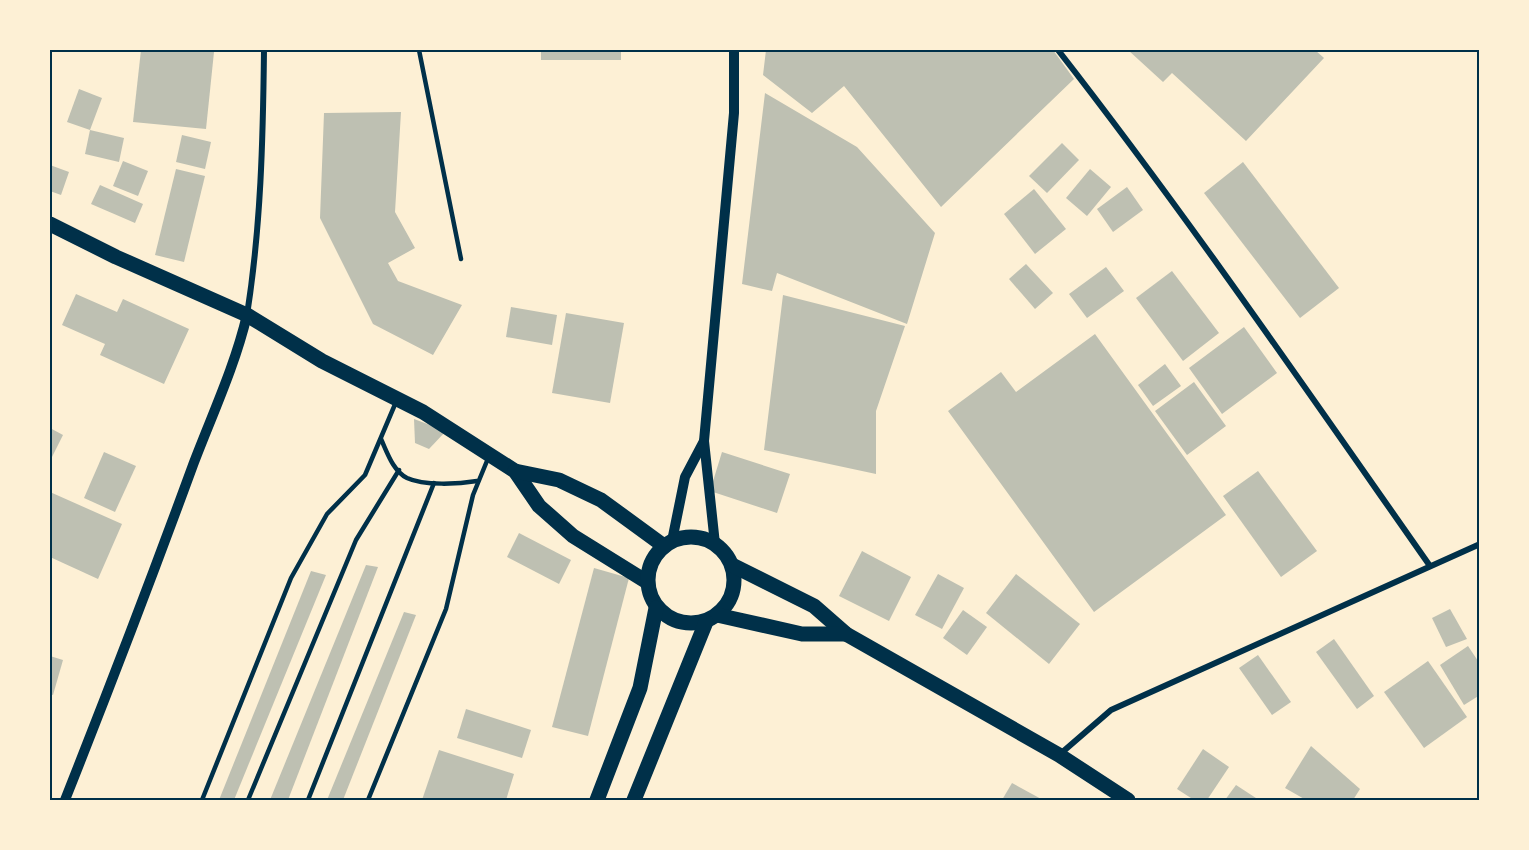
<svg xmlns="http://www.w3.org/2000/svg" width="1529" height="850" font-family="'Crimson Pro',serif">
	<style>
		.building { fill: #bec0b2 }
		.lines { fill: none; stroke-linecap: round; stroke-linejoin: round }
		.service { stroke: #003049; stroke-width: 4.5 }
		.minor { stroke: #003049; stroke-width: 6 }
		.tertiary { stroke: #003049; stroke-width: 10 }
		.primary { stroke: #003049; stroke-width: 15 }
		.neatline { fill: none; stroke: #003049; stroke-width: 2 }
	</style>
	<rect width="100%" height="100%" fill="#fdf0d5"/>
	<g class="building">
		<path d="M 141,50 L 214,52 L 206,129 L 133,122 Z"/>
		<rect x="541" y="50" width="80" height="10"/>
		<path d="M 766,50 L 1053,50 L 1074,79 L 941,207 L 844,86 L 812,113 L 763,75 Z"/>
		<path d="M 1128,50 L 1315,50 L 1324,58 L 1246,141 L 1172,73 L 1163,82 Z"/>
		<path d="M 79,89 L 102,98 L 90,130 L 67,122 Z"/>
		<path d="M 765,93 L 857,147 L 935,233 L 907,324 L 777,273 L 772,291 L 742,284 Z"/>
		<path d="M 401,112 L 395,212 L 415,248 L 388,263 L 398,281 L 462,305 L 433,355 L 373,324 L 320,218 L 324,113 Z"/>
		<path d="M 90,130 L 124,138 L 119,162 L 85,154 Z"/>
		<path d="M 182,135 L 211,142 L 205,169 L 176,162 Z"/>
		<path d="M 1062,143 L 1079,160 L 1047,193 L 1029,176 Z"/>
		<path d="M 123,161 L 148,171 L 138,196 L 113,186 Z"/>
		<path d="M 1243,162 L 1339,288 L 1300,318 L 1204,193 Z"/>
		<path d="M 50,165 L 69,172 L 61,195 L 50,191 Z"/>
		<path d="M 176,169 L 205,176 L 184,262 L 155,255 Z"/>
		<path d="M 1090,169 L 1111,187 L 1087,216 L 1066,198 Z"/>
		<path d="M 100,185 L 143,204 L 135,223 L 91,204 Z"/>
		<path d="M 1127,187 L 1143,210 L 1113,232 L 1097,209 Z"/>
		<path d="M 1034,189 L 1066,229 L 1035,254 L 1004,214 Z"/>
		<path d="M 1026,264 L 1053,293 L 1035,309 L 1009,279 Z"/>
		<path d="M 1106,267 L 1124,291 L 1087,318 L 1069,294 Z"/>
		<path d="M 1172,271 L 1219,333 L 1183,361 L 1136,298 Z"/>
		<path d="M 76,294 L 117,312 L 123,299 L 189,329 L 164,384 L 100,355 L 105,344 L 62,325 Z"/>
		<path d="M 783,295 L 905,326 L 876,411 L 876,474 L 764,450 Z"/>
		<path d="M 511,307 L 557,315 L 552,345 L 506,337 Z"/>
		<path d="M 566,313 L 624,323 L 610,403 L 552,393 Z"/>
		<path d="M 1244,327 L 1277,373 L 1222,414 L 1189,368 Z"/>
		<path d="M 1095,334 L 1226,515 L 1094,612 L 948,411 L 1001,372 L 1016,392 Z"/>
		<path d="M 1165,364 L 1181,386 L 1153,406 L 1138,385 Z"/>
		<path d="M 1194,382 L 1226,426 L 1187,455 L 1155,411 Z"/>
		<path d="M 414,419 L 446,431 L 429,449 L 415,443 Z"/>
		<path d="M 50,428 L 63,435 L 50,461 Z"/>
		<path d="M 104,452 L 136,466 L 115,512 L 84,498 Z"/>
		<path d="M 722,452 L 790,474 L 777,513 L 710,491 Z"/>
		<path d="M 1258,471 L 1317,551 L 1281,577 L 1223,496 Z"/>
		<path d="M 50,492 L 122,524 L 98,579 L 50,557 Z"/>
		<path d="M 519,533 L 571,560 L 559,584 L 507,557 Z"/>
		<path d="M 862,551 L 911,577 L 889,621 L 839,596 Z"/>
		<path d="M 366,565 L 378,567 L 288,800 L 270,800 Z"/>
		<path d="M 594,568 L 629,578 L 588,736 L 552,727 Z"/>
		<path d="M 311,571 L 326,575 L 234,800 L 219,800 Z"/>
		<path d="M 938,574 L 964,588 L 942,629 L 915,615 Z"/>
		<path d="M 1016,574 L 1080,624 L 1049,664 L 986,613 Z"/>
		<path d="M 1450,609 L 1467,639 L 1446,647 L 1432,618 Z"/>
		<path d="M 963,610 L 987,627 L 967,655 L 943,638 Z"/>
		<path d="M 404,612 L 416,615 L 343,800 L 327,800 Z"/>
		<path d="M 1334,639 L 1374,696 L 1357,709 L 1316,652 Z"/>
		<path d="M 1468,646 L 1480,664 L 1480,695 L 1464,705 L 1440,665 Z"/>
		<path d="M 1258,655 L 1291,702 L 1272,715 L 1239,668 Z"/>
		<path d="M 50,656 L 63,660 L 53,695 L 50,694 Z"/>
		<path d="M 1428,661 L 1467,717 L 1424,748 L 1384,692 Z"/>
		<path d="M 466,709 L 531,730 L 522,758 L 457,738 Z"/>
		<path d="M 1311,746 L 1360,789 L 1353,800 L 1306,800 L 1285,788 Z"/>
		<path d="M 1203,749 L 1229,767 L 1207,800 L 1194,800 L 1177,789 Z"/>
		<path d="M 439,750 L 514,774 L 506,800 L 422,800 Z"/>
		<path d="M 1012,783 L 1043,800 L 1002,800 Z"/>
		<path d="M 1236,785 L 1259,800 L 1225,800 Z"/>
	</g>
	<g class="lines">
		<g class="service">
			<path d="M 419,50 L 461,259"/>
			<path d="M 381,439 C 387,452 393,471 407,478 C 424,486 459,484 477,481"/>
			<path d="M 202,800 L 291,578 L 327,514 L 365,475 L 396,402"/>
			<path d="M 248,800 L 356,540 L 399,470"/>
			<path d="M 308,800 L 434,483"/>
			<path d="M 368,800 L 446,609 L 473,495 L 489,456"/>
		</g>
		<g class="minor">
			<path d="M 1058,50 C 1188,217 1308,392 1430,566"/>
			<path d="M 247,315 C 261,226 263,139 264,50"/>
			<path d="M 1059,755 L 1111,710 L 1480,544"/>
		</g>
		<g class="tertiary">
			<path d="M 672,541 L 685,477 L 704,441"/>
			<path d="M 715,544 L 704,441 L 734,113 L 734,50"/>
			<path d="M 65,800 C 109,689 152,577 193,465 C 212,415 235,366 247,315"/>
		</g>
		<g class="primary">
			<path d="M 50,224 L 116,257 L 247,315 L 322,361 L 423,412 L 515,471 L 539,506 L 573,536 L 647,582"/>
			<path d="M 515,471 L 559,480 L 601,500 L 664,546"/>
			<circle cx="691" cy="580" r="43"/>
			<path d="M 732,565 L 814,606 L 846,634 L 1059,755 L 1128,800"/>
			<path d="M 717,615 L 802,634 L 846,634"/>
			<path d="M 597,800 L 640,688 L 656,608"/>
			<path d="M 634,800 L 706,622"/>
		</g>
	</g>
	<rect width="1529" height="850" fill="none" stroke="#fdf0d5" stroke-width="102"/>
	<rect x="51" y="51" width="1427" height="748" class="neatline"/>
</svg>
